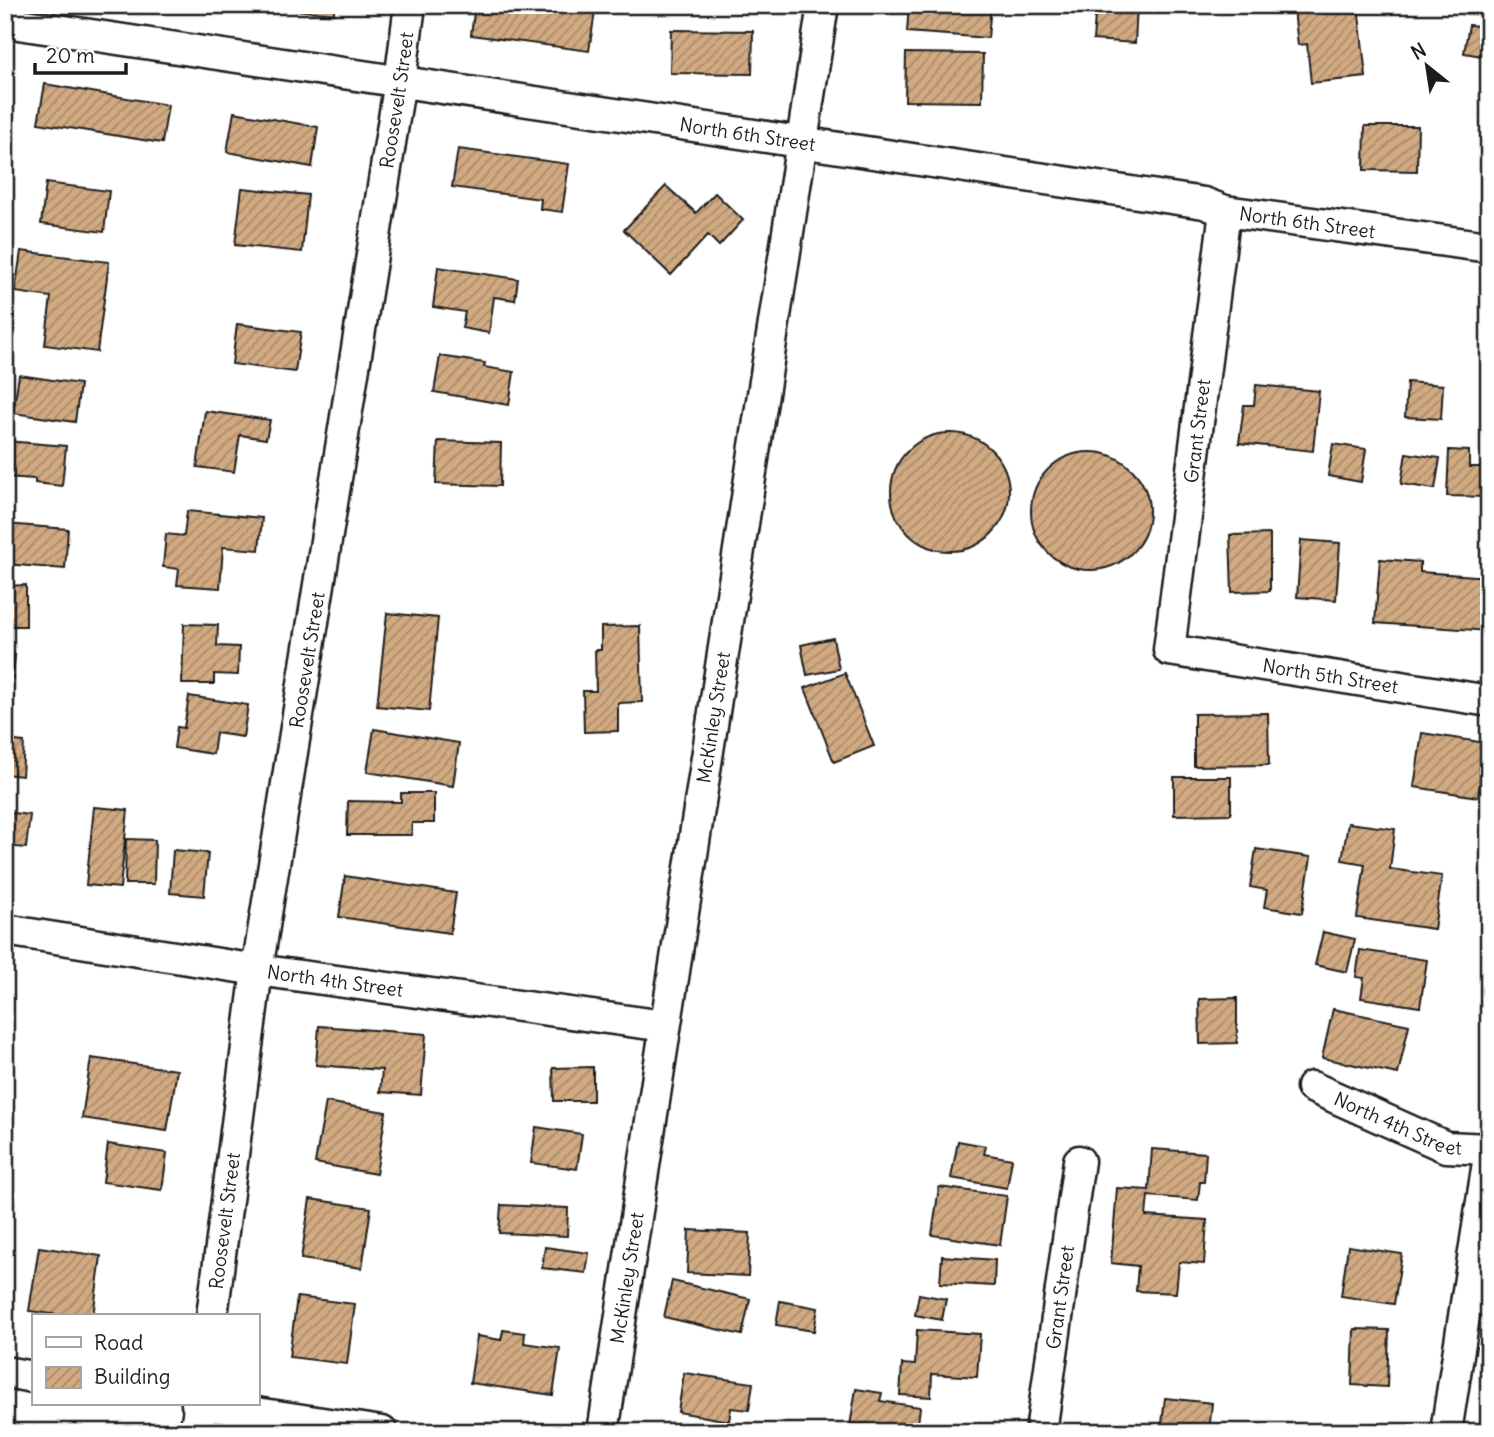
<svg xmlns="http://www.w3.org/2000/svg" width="1494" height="1437" font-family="Delius,sans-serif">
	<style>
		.building { fill: url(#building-hatch); stroke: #1c1c1c; stroke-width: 2 }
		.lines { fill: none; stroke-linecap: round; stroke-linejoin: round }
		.minor-casing { stroke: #1c1c1c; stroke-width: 35 }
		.minor { stroke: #fff; stroke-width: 30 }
		.labels { text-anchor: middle; stroke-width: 5; stroke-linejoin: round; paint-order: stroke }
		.street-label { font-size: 19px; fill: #1c1c1c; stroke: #fff }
	</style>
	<defs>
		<pattern id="building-hatch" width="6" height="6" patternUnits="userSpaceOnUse" patternTransform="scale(1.75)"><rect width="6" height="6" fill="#d1aa82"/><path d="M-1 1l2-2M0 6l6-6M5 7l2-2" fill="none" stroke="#a98a6a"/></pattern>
	</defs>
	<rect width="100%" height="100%" fill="#fff"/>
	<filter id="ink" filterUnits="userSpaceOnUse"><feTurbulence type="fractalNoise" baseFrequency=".0143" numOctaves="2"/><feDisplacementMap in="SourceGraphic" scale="14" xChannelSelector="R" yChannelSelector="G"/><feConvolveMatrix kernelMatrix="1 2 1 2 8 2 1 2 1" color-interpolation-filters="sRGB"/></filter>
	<g filter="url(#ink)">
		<g class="building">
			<path d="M 245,5 L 334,5 L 334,14 Z"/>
			<path d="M 475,5 L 596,5 L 589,51 L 471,35 Z"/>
			<path d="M 909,5 L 991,5 L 988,38 L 907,32 Z"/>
			<path d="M 1096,5 L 1137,5 L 1135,43 L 1093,40 Z"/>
			<path d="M 1335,5 L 1358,5 L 1366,77 L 1311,83 L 1307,44 L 1298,45 L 1294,10 Z"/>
			<path d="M 1469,25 L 1489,27 L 1488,57 L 1464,53 Z"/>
			<path d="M 671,30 L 753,31 L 752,74 L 670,73 Z"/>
			<path d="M 906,53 L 983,54 L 982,102 L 905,101 Z"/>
			<path d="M 45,84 L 168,105 L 162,143 L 38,123 Z"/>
			<path d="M 234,112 L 318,127 L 312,167 L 227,152 Z"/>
			<path d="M 1365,126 L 1418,126 L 1417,171 L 1364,170 Z"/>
			<path d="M 458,149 L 569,164 L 562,212 L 540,209 L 541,199 L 452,187 Z"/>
			<path d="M 46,183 L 109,191 L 104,232 L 41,224 Z"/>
			<path d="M 666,186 L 696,213 L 715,193 L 743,220 L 719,246 L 708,235 L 671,275 L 624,230 Z"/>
			<path d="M 242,188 L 308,195 L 302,252 L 235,245 Z"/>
			<path d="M 21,251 L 109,262 L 97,352 L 45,345 L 51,297 L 15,292 Z"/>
			<path d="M 438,267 L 518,279 L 515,300 L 494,297 L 489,333 L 462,328 L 465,312 L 433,307 Z"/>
			<path d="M 237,324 L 301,332 L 295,372 L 232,364 Z"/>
			<path d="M 440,356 L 485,363 L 484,367 L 514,372 L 509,405 L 434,392 Z"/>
			<path d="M 19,375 L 80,384 L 75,422 L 13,413 Z"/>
			<path d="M 1407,382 L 1443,385 L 1441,419 L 1405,417 Z"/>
			<path d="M 1256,385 L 1319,391 L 1313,451 L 1239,443 L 1244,405 L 1254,405 Z"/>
			<path d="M 205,411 L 270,420 L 266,439 L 240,435 L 234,472 L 197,467 Z"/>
			<circle cx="950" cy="492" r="59"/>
			<path d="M 6,441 L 66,446 L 62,486 L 35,483 L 35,479 L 5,477 Z"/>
			<path d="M 438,441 L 501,443 L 500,486 L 436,484 Z"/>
			<path d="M 1333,444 L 1366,449 L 1361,482 L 1328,476 Z"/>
			<path d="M 1449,450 L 1469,451 L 1469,467 L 1489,467 L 1489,497 L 1447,496 Z"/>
			<circle cx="1090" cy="511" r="59"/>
			<path d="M 1406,453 L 1440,458 L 1435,489 L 1401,484 Z"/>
			<path d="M 187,511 L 262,518 L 259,550 L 223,547 L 220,588 L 177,585 L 179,569 L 163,567 L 166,534 L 184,536 Z"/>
			<path d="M 5,524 L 68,529 L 65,569 L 5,564 Z"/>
			<path d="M 1270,534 L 1270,591 L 1232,592 L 1230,535 Z"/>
			<path d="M 1301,540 L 1340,543 L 1336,600 L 1297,597 Z"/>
			<path d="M 1380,559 L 1420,562 L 1420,572 L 1489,577 L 1489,631 L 1375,623 Z"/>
			<path d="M 26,585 L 26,626 L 5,626 L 5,586 Z"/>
			<path d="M 387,613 L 438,618 L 429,711 L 377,706 Z"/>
			<path d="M 184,624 L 218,625 L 217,646 L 239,647 L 238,675 L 214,674 L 214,684 L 182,684 Z"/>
			<path d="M 640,626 L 642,702 L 618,703 L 618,731 L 584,732 L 583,691 L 596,691 L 595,650 L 601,650 L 601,627 Z"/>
			<path d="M 833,638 L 839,669 L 807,675 L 801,645 Z"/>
			<path d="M 5,654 L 15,655 L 10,706 L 5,706 Z"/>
			<path d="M 845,673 L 874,746 L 834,762 L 805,688 Z"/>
			<path d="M 189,696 L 248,705 L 243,737 L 216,733 L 213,754 L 174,748 L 177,727 L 184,728 Z"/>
			<path d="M 1268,713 L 1269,765 L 1194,766 L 1194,714 Z"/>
			<path d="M 374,729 L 459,743 L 453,786 L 367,772 Z"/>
			<path d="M 1422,733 L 1486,743 L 1478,797 L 1414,787 Z"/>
			<path d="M 5,740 L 24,742 L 22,776 L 5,774 Z"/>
			<path d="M 1174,777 L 1231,777 L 1231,814 L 1174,815 Z"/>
			<path d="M 401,793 L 434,793 L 434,823 L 412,823 L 412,835 L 347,835 L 348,801 L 401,802 Z"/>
			<path d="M 94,807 L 128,810 L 120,888 L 86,885 Z"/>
			<path d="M 5,812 L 30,815 L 26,848 L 5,846 Z"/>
			<path d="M 1348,823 L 1395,829 L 1390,869 L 1442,876 L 1434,929 L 1357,918 L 1365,864 L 1342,860 Z"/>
			<path d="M 126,839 L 155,840 L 154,884 L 125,884 Z"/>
			<path d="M 1256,849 L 1311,857 L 1302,913 L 1264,907 L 1267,890 L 1250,887 Z"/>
			<path d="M 173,850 L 208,853 L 204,896 L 170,893 Z"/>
			<path d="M 345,876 L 456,893 L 450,933 L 339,917 Z"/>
			<path d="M 1323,932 L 1355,939 L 1347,972 L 1315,965 Z"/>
			<path d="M 1360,950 L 1427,960 L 1420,1007 L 1361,998 L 1364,978 L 1356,977 Z"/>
			<path d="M 1237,998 L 1237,1043 L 1200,1044 L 1199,999 Z"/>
			<path d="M 1333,1009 L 1409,1025 L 1398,1074 L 1322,1058 Z"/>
			<path d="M 319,1026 L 426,1034 L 421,1095 L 380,1092 L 382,1070 L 316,1065 Z"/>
			<path d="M 91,1058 L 177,1070 L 167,1131 L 82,1118 Z"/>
			<path d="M 593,1067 L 593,1101 L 554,1101 L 553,1068 Z"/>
			<path d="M 326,1102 L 386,1112 L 376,1174 L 315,1163 Z"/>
			<path d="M 536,1127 L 582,1134 L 577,1169 L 531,1163 Z"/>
			<path d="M 958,1141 L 986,1146 L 984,1154 L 1012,1159 L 1007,1188 L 951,1178 Z"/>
			<path d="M 108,1144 L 167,1153 L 162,1190 L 103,1182 Z"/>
			<path d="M 1152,1149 L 1206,1153 L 1204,1182 L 1200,1182 L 1198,1200 L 1148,1196 L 1146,1216 L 1207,1220 L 1204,1264 L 1179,1262 L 1176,1293 L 1136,1291 L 1138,1266 L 1111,1263 L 1117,1188 L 1149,1190 Z"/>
			<path d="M 939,1187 L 1007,1196 L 1000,1245 L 932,1235 Z"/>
			<path d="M 310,1199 L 371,1208 L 362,1268 L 301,1259 Z"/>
			<path d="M 501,1205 L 568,1208 L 567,1236 L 499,1233 Z"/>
			<path d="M 689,1230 L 750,1233 L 748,1276 L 687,1273 Z"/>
			<path d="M 1348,1246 L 1402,1254 L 1394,1304 L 1341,1296 Z"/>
			<path d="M 39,1247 L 101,1256 L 93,1316 L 66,1316 L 29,1311 Z"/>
			<path d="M 545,1247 L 589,1253 L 586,1273 L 542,1268 Z"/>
			<path d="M 942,1256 L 995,1260 L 994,1286 L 940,1283 Z"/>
			<path d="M 672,1281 L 750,1299 L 742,1335 L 664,1317 Z"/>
			<path d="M 919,1294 L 946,1299 L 942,1320 L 915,1315 Z"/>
			<path d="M 297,1297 L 355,1304 L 347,1364 L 289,1357 Z"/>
			<path d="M 780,1301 L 818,1308 L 814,1331 L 776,1325 Z"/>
			<path d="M 1354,1329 L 1389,1330 L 1387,1387 L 1352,1385 Z"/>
			<path d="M 503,1330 L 525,1333 L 524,1343 L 560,1348 L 553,1395 L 470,1383 L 477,1336 L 501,1340 Z"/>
			<path d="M 917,1330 L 980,1334 L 977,1377 L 932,1374 L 931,1397 L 900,1395 L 902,1364 L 915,1365 Z"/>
			<path d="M 684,1373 L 753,1383 L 749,1410 L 731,1408 L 729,1421 L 678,1412 Z"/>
			<path d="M 856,1389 L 882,1393 L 880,1401 L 920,1407 L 917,1432 L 849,1432 Z"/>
			<path d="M 1165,1398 L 1212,1403 L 1209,1432 L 1161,1432 Z"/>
		</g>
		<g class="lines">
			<g class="minor-casing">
				<g id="minor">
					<path id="s1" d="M 5,22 L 1204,203 L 1225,211 L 1489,247"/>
					<path id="s2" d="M 1225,211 L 1169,650 L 1489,701"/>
					<path id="s3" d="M 5,930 L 257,970 L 665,1026"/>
					<path id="s4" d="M 1312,1087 L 1446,1147 L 1489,1149"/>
					<path id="s5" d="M 212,1316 L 257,970 L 400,81 L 410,5"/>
					<path d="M 5,1372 L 33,1377"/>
					<path d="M 197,1404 L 382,1432"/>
					<path d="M 195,1432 L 200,1404"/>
					<path id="s6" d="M 603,1432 L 823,5"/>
					<path id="s7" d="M 1041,1432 L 1079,1161"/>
					<path d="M 1446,1432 L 1489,1156"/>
				</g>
			</g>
			<use href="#minor" class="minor"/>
		</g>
	</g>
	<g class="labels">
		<g class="street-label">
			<text dy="7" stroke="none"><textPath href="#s5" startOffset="1230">Roosevelt Street</textPath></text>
			<text dy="7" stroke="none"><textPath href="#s1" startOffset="751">North 6th Street</textPath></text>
			<text dy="7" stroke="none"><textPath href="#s1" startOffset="1318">North 6th Street</textPath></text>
			<text transform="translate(1197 431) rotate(-83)" y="7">Grant Street</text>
			<text dy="7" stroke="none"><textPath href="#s5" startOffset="663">Roosevelt Street</textPath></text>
			<text dy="7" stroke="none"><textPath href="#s2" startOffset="606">North 5th Street</textPath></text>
			<text dy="7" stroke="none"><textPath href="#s6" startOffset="723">McKinley Street</textPath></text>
			<text dy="7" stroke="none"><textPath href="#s3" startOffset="334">North 4th Street</textPath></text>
			<text dy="7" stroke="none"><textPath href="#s4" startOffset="94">North 4th Street</textPath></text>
			<text dy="7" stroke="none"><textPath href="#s5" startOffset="96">Roosevelt Street</textPath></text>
			<text dy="7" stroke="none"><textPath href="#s6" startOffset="156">McKinley Street</textPath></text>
			<text dy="7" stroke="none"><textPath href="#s7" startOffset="136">Grant Street</textPath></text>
		</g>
	</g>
	<rect width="1494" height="1437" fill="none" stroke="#fff" stroke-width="28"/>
	<rect x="14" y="14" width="1466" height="1409" fill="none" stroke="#1c1c1c" stroke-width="2.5" filter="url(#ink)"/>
	<rect x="32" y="1314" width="228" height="91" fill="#ffffff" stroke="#a4a4a4" stroke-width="2"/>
	<rect x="46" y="1337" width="35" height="10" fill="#ffffff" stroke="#a4a4a4" stroke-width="2"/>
	<text x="94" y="1350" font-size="21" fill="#1c1c1c">Road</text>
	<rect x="46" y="1367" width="35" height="21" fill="url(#building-hatch)" stroke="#a4a4a4" stroke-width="2"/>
	<text x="94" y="1384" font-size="21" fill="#1c1c1c">Building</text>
	<g transform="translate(1427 66) rotate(330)" stroke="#ffffff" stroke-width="5" paint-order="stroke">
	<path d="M0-5L12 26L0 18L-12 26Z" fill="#1c1c1c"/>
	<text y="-10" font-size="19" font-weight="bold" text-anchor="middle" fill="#1c1c1c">N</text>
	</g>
	<path d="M35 63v10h91v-10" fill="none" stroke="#1c1c1c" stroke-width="3.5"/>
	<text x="46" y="63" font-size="21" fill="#1c1c1c" stroke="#ffffff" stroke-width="5" paint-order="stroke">20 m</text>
</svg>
